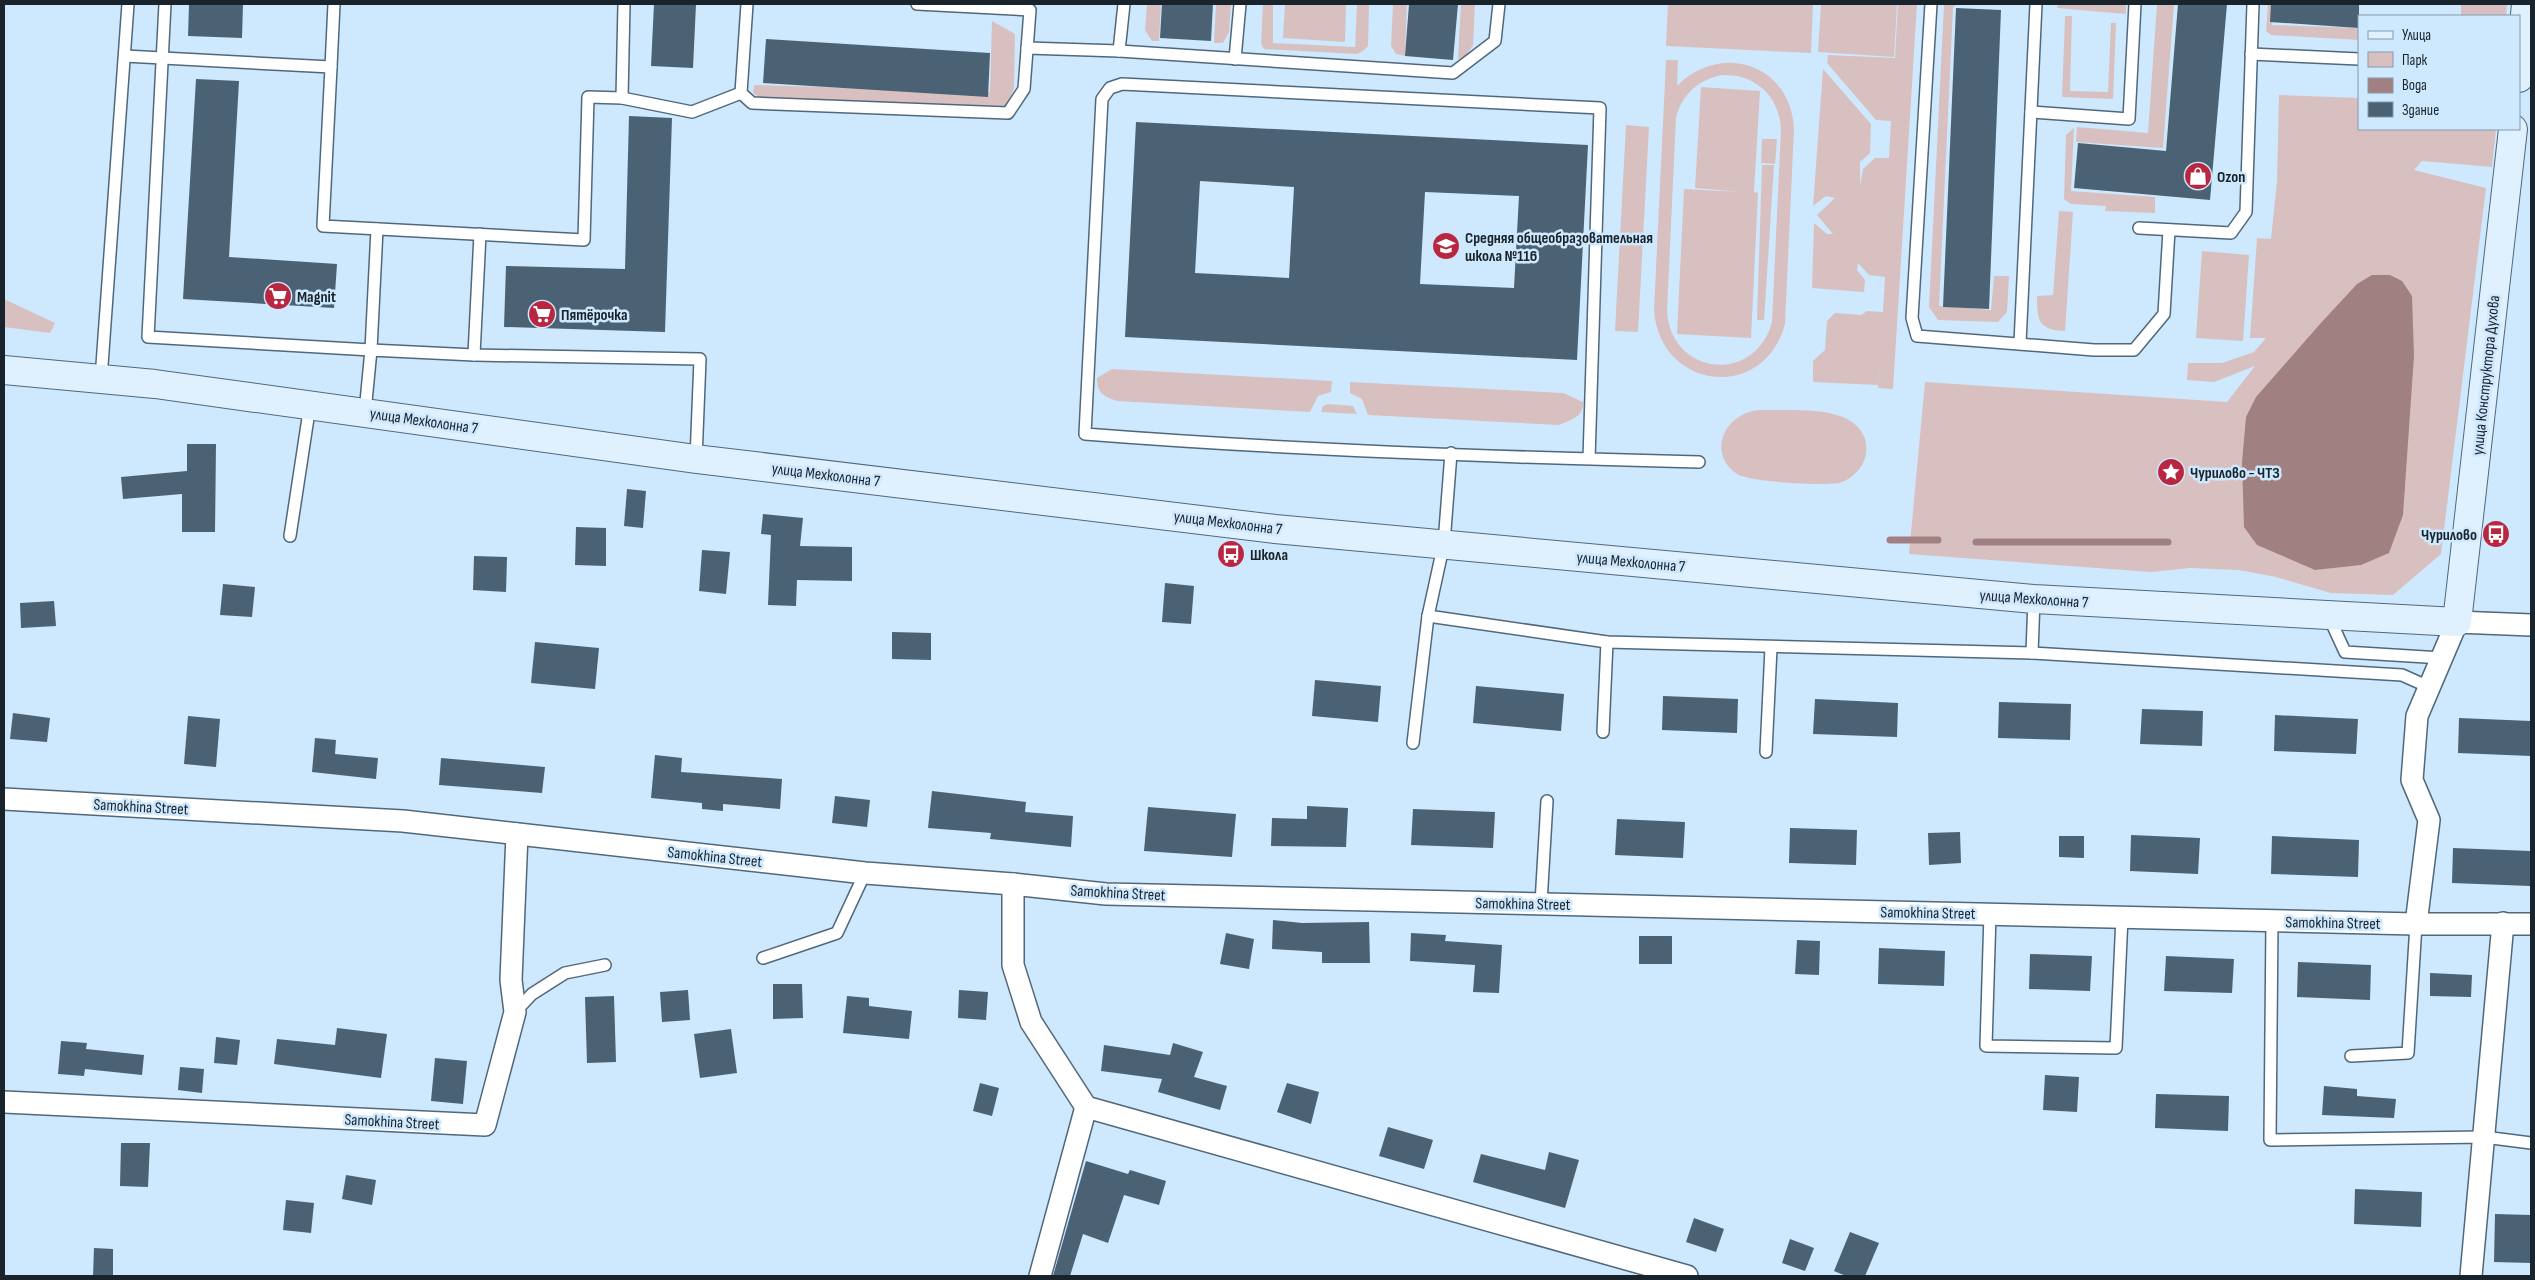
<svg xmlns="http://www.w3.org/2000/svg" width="2535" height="1280" font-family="'Sofia Sans Condensed',sans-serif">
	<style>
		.green { fill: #d9c0c0; fill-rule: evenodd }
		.water { fill: #a18081 }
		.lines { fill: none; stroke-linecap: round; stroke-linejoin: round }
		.stream { stroke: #a18081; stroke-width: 7 }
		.building { fill: #4b6275; fill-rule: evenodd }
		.lane-casing { stroke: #51687b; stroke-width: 14 }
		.street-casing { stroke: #51687b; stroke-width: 24 }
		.secondary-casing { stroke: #51687b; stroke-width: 30 }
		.lane { stroke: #fff; stroke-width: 11 }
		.street { stroke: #fff; stroke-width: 21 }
		.secondary { stroke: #dff0fe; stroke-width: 28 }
		.labels { text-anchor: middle; stroke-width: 5; stroke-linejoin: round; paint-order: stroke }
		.poi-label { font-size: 16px; font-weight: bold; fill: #19232b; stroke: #cee8fe; text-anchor: start }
		.street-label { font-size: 16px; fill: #19232b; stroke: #cee8fe }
	</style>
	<rect width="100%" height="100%" fill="#cee8fe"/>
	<g class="green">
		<path d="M 1147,4 L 1161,4 L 1159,41 L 1152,41 L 1145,30 Z"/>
		<path d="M 1216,4 L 1231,4 L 1229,32 L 1223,43 L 1214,43 Z"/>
		<path d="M 1263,4 L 1273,4 L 1273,43 L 1355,47 L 1357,4 L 1369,4 L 1368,46 L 1363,51 L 1357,54 L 1264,49 L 1261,44 Z"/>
		<path d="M 1285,4 L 1346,4 L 1345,42 L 1283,38 Z"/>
		<path d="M 1393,4 L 1407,4 L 1405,56 L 1396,54 L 1391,46 Z"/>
		<path d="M 1461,4 L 1475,4 L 1473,45 L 1465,57 L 1458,59 Z"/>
		<path d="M 1668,4 L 1813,4 L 1811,53 L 1666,46 Z"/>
		<path d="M 1821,4 L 1897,4 L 1894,57 L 1818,52 Z"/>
		<path d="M 1898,4 L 1917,4 L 1893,389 L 1878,388 L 1880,360 L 1878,385 L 1813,382 L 1813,361 L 1825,350 L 1827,321 L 1835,313 L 1861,315 L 1867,311 L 1883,312 L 1885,277 L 1869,275 L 1858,263 L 1857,270 L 1865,280 L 1864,292 L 1812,288 L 1814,223 L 1827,234 L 1833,234 L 1817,215 L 1835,198 L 1826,196 L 1813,206 L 1823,69 L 1871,124 L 1870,153 L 1860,162 L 1860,185 L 1863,169 L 1875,158 L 1889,158 L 1891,121 L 1876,120 L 1827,63 L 1828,55 L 1895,58 Z"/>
		<path d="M 1944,4 L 1959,4 L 1953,7 L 1939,306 L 1991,310 L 1994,276 L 2009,276 L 2007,312 L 1998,322 L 1938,320 L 1929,307 Z"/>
		<path d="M 2058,4 L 2126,5 L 2126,14 L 2057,8 Z"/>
		<path d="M 2157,4 L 2174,4 L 2163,148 L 2076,142 L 2077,127 L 2148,133 Z"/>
		<path d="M 2268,4 L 2273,4 L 2272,25 L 2359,28 L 2359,40 L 2271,35 L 2266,31 Z"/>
		<path d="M 2461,4 L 2507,4 L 2506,16 L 2461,16 Z"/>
		<path d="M 2065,16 L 2072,16 L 2070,91 L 2108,92 L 2111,23 L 2116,23 L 2113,99 L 2062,97 Z"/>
		<path d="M 992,21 L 1015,34 L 1014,88 L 1007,106 L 762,99 L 753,93 L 754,85 L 990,92 Z"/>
		<path d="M 1666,60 L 1678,60 L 1677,86 C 1722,41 1791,65 1794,129 L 1785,324 C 1764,402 1660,391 1654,310 ZM 1722,75 C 1756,74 1779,96 1781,129 L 1772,322 C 1755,385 1671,376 1667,311 L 1676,118 C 1682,94 1698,80 1722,75 Z"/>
		<path d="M 1701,87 L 1760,91 L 1754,192 L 1758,193 L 1751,338 L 1677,334 L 1684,189 L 1742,192 L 1695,188 Z"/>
		<path d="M 2279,95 L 2359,98 L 2359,129 L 2496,129 L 2492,167 L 2422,161 L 2414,170 L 2486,188 L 2441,554 L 2393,595 L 2331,593 L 2276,577 L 2239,570 L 2190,568 L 2151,572 L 1909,554 L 1925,382 L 2227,402 L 2255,366 L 2214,382 L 2187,380 L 2188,363 L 2222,363 L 2254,352 L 2266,338 L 2250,338 L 2257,238 L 2271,239 L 2277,181 Z"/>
		<path d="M 1626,125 L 1649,127 L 1638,332 L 1615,331 Z"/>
		<path d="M 2074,128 L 2071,191 L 2155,197 L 2155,213 L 2105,211 L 2106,206 L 2071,204 L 2064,199 L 2066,135 Z"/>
		<path d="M 1762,139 L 1777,139 L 1775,164 L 1761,163 Z"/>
		<path d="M 1762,165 L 1774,165 L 1764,320 L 1757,320 Z"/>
		<path d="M 2059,211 L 2073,212 L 2065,331 C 2038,330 2037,320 2037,296 L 2053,295 Z"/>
		<path d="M 2202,251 L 2249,255 L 2243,341 L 2196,338 Z"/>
		<path d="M 4,299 L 55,323 L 50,333 L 4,327 Z"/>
		<path d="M 1112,369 L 1332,381 L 1331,392 L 1318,396 L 1310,412 L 1117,401 C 1103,396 1097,393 1097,378 Z"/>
		<path d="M 1350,382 L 1563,393 L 1583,402 C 1584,417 1571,420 1559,425 L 1368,415 L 1362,399 L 1350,393 Z"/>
		<path d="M 1328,404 L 1353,406 L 1357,414 L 1321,412 L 1323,406 Z"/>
		<path d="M 1759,410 C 1789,411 1854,403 1865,439 C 1868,449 1866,460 1860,468 C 1855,475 1847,481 1839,483 C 1824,486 1749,482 1737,474 C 1706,453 1725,413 1759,410 Z"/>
	</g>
	<path class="water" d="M 2372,275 L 2390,275 L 2402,281 L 2412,296 L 2414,356 L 2403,515 L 2389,553 L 2361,565 L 2315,570 L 2257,545 L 2244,527 L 2242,462 L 2246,417 L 2256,397 L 2320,324 L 2357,284 Z"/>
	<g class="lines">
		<g class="stream">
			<path d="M 1890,540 L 1938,540"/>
			<path d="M 1976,542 L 2168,542"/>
		</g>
	</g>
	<g class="building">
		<path d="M 189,4 L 243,4 L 242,38 L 188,36 Z"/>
		<path d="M 654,4 L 696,4 L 693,68 L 651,66 Z"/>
		<path d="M 1162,4 L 1213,4 L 1211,41 L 1160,38 Z"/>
		<path d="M 1409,4 L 1458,4 L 1453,60 L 1405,56 Z"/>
		<path d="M 2178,4 L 2227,4 L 2210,200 L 2074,188 L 2078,143 L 2166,151 Z"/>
		<path d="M 2271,4 L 2359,4 L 2359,28 L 2270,22 Z"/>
		<path d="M 1956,8 L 2001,10 L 1989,309 L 1943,307 Z"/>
		<path d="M 766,39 L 990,53 L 988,97 L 763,83 Z"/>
		<path d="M 196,79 L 239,81 L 229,257 L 337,264 L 334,308 L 183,299 Z"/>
		<path d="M 629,116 L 672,118 L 665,332 L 504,327 L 506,266 L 625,269 Z"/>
		<path d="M 1136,122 L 1588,145 L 1577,360 L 1125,337 ZM 1200,181 L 1294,187 L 1289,278 L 1195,273 ZM 1425,192 L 1519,196 L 1514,288 L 1420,284 Z"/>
		<path d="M 187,444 L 216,444 L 215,532 L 182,532 L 182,494 L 123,499 L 121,477 L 187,471 Z"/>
		<path d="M 627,489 L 646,491 L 643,528 L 624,526 Z"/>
		<path d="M 763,514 L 803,518 L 800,546 L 852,547 L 852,581 L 797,580 L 796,606 L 768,605 L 771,535 L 761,534 Z"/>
		<path d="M 576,527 L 606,528 L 606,566 L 575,565 Z"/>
		<path d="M 702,550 L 730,552 L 726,594 L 699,591 Z"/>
		<path d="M 474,556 L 507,557 L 506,592 L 473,590 Z"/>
		<path d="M 1165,583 L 1194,586 L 1191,624 L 1162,622 Z"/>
		<path d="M 223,584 L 255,587 L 252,617 L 220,615 Z"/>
		<path d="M 54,601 L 56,626 L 21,628 L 20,603 Z"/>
		<path d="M 892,632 L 931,633 L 931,660 L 892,659 Z"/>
		<path d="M 535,642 L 599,648 L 595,689 L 531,683 Z"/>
		<path d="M 1315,680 L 1381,686 L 1378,722 L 1312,716 Z"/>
		<path d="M 1476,686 L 1564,694 L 1561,731 L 1473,723 Z"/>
		<path d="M 1663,696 L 1738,699 L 1737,733 L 1662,730 Z"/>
		<path d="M 1815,699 L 1898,703 L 1897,737 L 1813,734 Z"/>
		<path d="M 1999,702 L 2071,704 L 2070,740 L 1998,738 Z"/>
		<path d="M 2142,709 L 2203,711 L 2202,746 L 2140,744 Z"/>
		<path d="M 13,713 L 50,718 L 47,742 L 10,739 Z"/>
		<path d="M 2275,715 L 2358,719 L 2356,754 L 2274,751 Z"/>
		<path d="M 188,716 L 220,719 L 216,767 L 184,764 Z"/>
		<path d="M 2459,718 L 2531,721 L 2531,756 L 2458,753 Z"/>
		<path d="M 315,738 L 336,740 L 335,754 L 378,758 L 376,779 L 312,772 Z"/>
		<path d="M 655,755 L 682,758 L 681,772 L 782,779 L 780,809 L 723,804 L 723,811 L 702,809 L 702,803 L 651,798 Z"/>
		<path d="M 441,758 L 545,767 L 542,793 L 439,785 Z"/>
		<path d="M 932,791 L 1026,802 L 1025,812 L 1073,816 L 1071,847 L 990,839 L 991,833 L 928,828 Z"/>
		<path d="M 835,796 L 870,800 L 867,827 L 832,823 Z"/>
		<path d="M 1307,806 L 1348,808 L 1346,847 L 1271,846 L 1272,818 L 1307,819 Z"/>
		<path d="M 1148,807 L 1236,814 L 1232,857 L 1144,851 Z"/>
		<path d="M 1413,809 L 1495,812 L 1493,848 L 1411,845 Z"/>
		<path d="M 1617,819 L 1685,822 L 1683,858 L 1615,855 Z"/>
		<path d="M 1790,828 L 1857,830 L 1856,865 L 1789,863 Z"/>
		<path d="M 1960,832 L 1961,863 L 1929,865 L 1928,833 Z"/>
		<path d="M 2131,835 L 2200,838 L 2198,874 L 2130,871 Z"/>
		<path d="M 2059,836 L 2084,836 L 2084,858 L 2059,857 Z"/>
		<path d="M 2272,836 L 2359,840 L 2358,877 L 2271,874 Z"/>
		<path d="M 2453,848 L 2531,851 L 2530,886 L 2452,883 Z"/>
		<path d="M 1273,920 L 1302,923 L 1369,922 L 1370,963 L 1322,963 L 1322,952 L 1272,949 Z"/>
		<path d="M 1226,933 L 1254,939 L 1249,969 L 1220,964 Z"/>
		<path d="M 1411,933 L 1446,935 L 1445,941 L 1502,945 L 1499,993 L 1473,992 L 1475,965 L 1410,961 Z"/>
		<rect x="1639" y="936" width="33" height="28"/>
		<path d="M 1797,940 L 1820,941 L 1819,975 L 1795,974 Z"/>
		<path d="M 1879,948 L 1945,951 L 1944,986 L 1878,984 Z"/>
		<path d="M 2030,954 L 2092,956 L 2090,991 L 2029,989 Z"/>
		<path d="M 2166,956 L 2234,959 L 2232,993 L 2164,991 Z"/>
		<path d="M 2298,962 L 2371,965 L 2370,1000 L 2297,997 Z"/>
		<path d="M 2430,973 L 2472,975 L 2471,997 L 2430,996 Z"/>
		<path d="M 773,984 L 802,984 L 803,1018 L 773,1019 Z"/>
		<path d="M 688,990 L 690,1020 L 662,1022 L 660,992 Z"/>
		<path d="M 959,990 L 988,992 L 986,1020 L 958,1018 Z"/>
		<path d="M 614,996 L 616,1062 L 587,1063 L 585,997 Z"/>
		<path d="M 847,996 L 869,998 L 869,1006 L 912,1011 L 909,1039 L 843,1033 Z"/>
		<path d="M 337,1028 L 387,1034 L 381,1078 L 274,1064 L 277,1039 L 335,1045 Z"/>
		<path d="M 731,1029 L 737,1073 L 700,1078 L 694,1034 Z"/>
		<path d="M 216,1037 L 240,1040 L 237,1065 L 214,1063 Z"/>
		<path d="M 61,1041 L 87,1043 L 86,1049 L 144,1055 L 142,1075 L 85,1069 L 84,1076 L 58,1074 Z"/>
		<path d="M 1173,1043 L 1203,1052 L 1194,1077 L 1227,1086 L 1220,1110 L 1158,1092 L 1162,1079 L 1101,1071 L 1104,1045 L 1170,1055 Z"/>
		<path d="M 435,1058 L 467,1061 L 463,1104 L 431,1101 Z"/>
		<path d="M 180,1067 L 204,1069 L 202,1093 L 178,1090 Z"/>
		<path d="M 2045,1075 L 2079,1077 L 2077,1112 L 2043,1110 Z"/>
		<path d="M 980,1083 L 999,1088 L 992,1116 L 973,1111 Z"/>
		<path d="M 1287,1083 L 1319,1092 L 1311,1124 L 1277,1112 Z"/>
		<path d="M 2324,1086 L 2357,1089 L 2357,1096 L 2396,1099 L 2394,1118 L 2322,1115 Z"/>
		<path d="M 2156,1094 L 2229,1096 L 2228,1131 L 2155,1128 Z"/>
		<path d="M 1388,1127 L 1433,1140 L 1424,1169 L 1379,1156 Z"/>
		<path d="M 121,1143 L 150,1143 L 148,1187 L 120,1186 Z"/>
		<path d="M 1549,1152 L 1579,1160 L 1565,1208 L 1473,1182 L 1481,1154 L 1545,1170 Z"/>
		<path d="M 1086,1161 L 1128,1174 L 1130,1170 L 1166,1181 L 1159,1205 L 1124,1195 L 1108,1243 L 1083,1234 L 1070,1276 L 1053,1276 Z"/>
		<path d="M 346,1175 L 376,1180 L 372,1205 L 342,1199 Z"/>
		<path d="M 2355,1189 L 2422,1192 L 2421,1227 L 2354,1224 Z"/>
		<path d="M 286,1200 L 314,1203 L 311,1233 L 283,1230 Z"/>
		<path d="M 2495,1214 L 2531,1215 L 2531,1263 L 2494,1262 Z"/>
		<path d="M 1694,1218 L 1724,1229 L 1716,1252 L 1686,1242 Z"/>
		<path d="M 1850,1232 L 1879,1243 L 1865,1276 L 1846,1276 L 1834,1271 Z"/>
		<path d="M 1790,1239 L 1814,1248 L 1805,1271 L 1782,1263 Z"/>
		<path d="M 94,1248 L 113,1249 L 113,1276 L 93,1276 Z"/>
	</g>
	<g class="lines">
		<g class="lane-casing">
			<g id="lane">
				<path d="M 165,4 L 148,337 L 371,350 L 377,229"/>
				<path d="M 624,4 L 622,98 L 692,112 L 741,93"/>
				<path d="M 747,4 L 741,93 L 752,103 L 1008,113 L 1024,89 L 1030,10 L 917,4"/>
				<path d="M 1931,4 L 1912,318 L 1917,336 L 2094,350 L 2134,350 L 2164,314 L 2169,230"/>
				<path d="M 1027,48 L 1119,51 L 1453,73 L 1495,41 L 1499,4"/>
				<path d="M 1119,51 L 1124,4"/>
				<path d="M 2251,54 L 2359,59"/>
				<path d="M 125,56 L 331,67 L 323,226 L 584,240 L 588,97 L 622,98"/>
				<path d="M 1235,59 L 1240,4"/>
				<path d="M 331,67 L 334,4"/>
				<path d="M 2031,112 L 2129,119 L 2135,4"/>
				<path d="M 2139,228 L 2231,233 L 2246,212 L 2253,4"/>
				<path d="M 2020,343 L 2036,4"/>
				<path d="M 474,355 L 480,234"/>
				<path d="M 101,379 L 128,4"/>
				<path d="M 365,412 L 371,350 L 474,355 L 700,359 L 696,459"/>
				<path d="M 1589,459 L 1600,108 L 1122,84 L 1110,88 L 1102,99 L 1085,434 C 1289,450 1494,457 1699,462"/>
				<path d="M 290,536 L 310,405"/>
				<path d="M 2328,615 L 2345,652 L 2442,658"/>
				<path d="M 1428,616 L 1607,642 L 2032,653 L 2402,675 L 2429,687"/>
				<path d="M 2032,653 L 2034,599"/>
				<path d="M 1603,732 L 1607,642"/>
				<path d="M 1413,743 L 1428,616 L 1444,543 L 1451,453"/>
				<path d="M 1766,752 L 1771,648"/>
				<path d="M 1541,903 L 1547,801"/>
				<path d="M 1990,914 L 1986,1046 L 2116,1048 L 2122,917"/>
				<path d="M 2272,921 L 2270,1140 L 2484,1137 L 2531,1143"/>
				<path d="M 763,958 L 837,933 L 865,873"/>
				<path d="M 515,1012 L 532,994 L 565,973 L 605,965"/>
				<path d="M 2351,1056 L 2408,1053 L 2416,924"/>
			</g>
		</g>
		<g class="street-casing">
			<g id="street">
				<path d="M 4,799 L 403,821 L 865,873 L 1013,884 L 1106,894 L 2416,924 L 2531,924"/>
				<path d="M 1013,884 L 1013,965 L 1031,1022 L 1086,1107 L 1687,1276"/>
				<path d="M 2416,924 L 2429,820 L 2412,780 L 2417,716 L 2457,622 L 2531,625"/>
				<path d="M 4,1102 L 485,1125 L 515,1012 L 511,980 L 517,834"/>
				<path d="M 1040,1276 L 1086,1107"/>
				<path d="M 2471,1276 L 2503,923"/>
			</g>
		</g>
		<g class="secondary-casing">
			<g id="secondary">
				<path d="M 2519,78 L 2526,4"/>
				<path d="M 4,370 L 155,384 L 696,459 L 1275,529 L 2034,599 L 2457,622 L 2513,129"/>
			</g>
		</g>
		<use href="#lane" class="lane"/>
		<use href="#street" class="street"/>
		<use href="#secondary" class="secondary"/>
	</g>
	<defs>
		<g id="shop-disc" transform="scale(1.4375)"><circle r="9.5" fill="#b8263f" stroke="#cee8fe"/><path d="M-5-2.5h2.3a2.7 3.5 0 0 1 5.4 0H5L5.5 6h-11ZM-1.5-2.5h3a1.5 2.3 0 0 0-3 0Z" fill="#fff"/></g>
		<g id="school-disc" transform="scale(1.4375)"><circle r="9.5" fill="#b8263f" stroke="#cee8fe"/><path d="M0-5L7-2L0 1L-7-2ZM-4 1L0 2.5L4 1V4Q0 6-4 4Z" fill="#fff"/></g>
		<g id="supermarket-disc" transform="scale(1.4375)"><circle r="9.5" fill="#b8263f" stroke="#cee8fe"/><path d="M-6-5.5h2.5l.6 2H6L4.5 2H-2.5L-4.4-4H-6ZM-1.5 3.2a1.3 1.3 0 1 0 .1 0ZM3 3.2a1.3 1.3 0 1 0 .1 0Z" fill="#fff"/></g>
		<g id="sight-disc" transform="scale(1.4375)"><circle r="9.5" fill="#b8263f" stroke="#cee8fe"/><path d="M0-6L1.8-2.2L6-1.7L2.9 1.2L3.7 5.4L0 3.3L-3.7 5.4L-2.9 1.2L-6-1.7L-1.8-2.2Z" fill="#fff"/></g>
		<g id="bus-disc" transform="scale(1.4375)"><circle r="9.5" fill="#b8263f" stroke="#cee8fe"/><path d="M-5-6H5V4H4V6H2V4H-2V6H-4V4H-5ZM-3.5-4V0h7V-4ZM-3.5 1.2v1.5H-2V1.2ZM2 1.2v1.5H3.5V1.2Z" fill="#fff"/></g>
	</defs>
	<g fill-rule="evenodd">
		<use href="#shop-disc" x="2198" y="176"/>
		<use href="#school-disc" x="1446" y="246"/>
		<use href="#supermarket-disc" x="278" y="296"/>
		<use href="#supermarket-disc" x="542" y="314"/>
		<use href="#sight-disc" x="2171" y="472"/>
		<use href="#bus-disc" x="2496" y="534"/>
		<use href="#bus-disc" x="1231" y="554"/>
	</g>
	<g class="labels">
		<g class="poi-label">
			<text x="2217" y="182">Ozon</text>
			<text x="1465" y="243">Средняя общеобразовательная<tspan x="1465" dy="18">школа №116</tspan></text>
			<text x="297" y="302">Magnit</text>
			<text x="561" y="320">Пятёрочка</text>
			<text x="2190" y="478">Чурилово - ЧТЗ</text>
			<text x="2477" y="540" text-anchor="end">Чурилово</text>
			<text x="1250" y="560">Школа</text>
		</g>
		<g class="street-label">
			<text transform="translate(2485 375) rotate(-84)" y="6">улица Конструктора Духова</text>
			<text transform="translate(424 420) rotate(8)" y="6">улица Мехколонна 7</text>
			<text transform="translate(826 474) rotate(7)" y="6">улица Мехколонна 7</text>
			<text transform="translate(1228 522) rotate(7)" y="6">улица Мехколонна 7</text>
			<text transform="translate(1631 561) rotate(5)" y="6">улица Мехколонна 7</text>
			<text transform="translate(2034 598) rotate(4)" y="6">улица Мехколонна 7</text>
			<text transform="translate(141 806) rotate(3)" y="6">Samokhina Street</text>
			<text transform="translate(715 856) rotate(6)" y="6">Samokhina Street</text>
			<text transform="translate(1118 892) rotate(3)" y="6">Samokhina Street</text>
			<text transform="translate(1523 903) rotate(1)" y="6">Samokhina Street</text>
			<text transform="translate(1928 912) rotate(1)" y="6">Samokhina Street</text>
			<text transform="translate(2333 922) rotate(1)" y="6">Samokhina Street</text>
			<text transform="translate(392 1121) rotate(3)" y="6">Samokhina Street</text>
		</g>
	</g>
	<rect width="2535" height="1280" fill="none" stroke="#19232b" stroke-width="10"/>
	<rect x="2358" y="15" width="162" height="115" fill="#cee8fe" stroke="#8699aa"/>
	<rect x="2368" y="31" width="25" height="8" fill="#dff0fe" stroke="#8699aa"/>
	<text x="2402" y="40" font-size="15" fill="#19232b">Улица</text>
	<rect x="2368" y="52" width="25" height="15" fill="#d9c0c0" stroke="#8699aa"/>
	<text x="2402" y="65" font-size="15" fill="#19232b">Парк</text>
	<rect x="2368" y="78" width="25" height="15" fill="#a18081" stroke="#8699aa"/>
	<text x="2402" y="90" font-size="15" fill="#19232b">Вода</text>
	<rect x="2368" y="102" width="25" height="15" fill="#4b6275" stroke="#8699aa"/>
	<text x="2402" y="115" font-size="15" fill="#19232b">Здание</text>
</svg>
